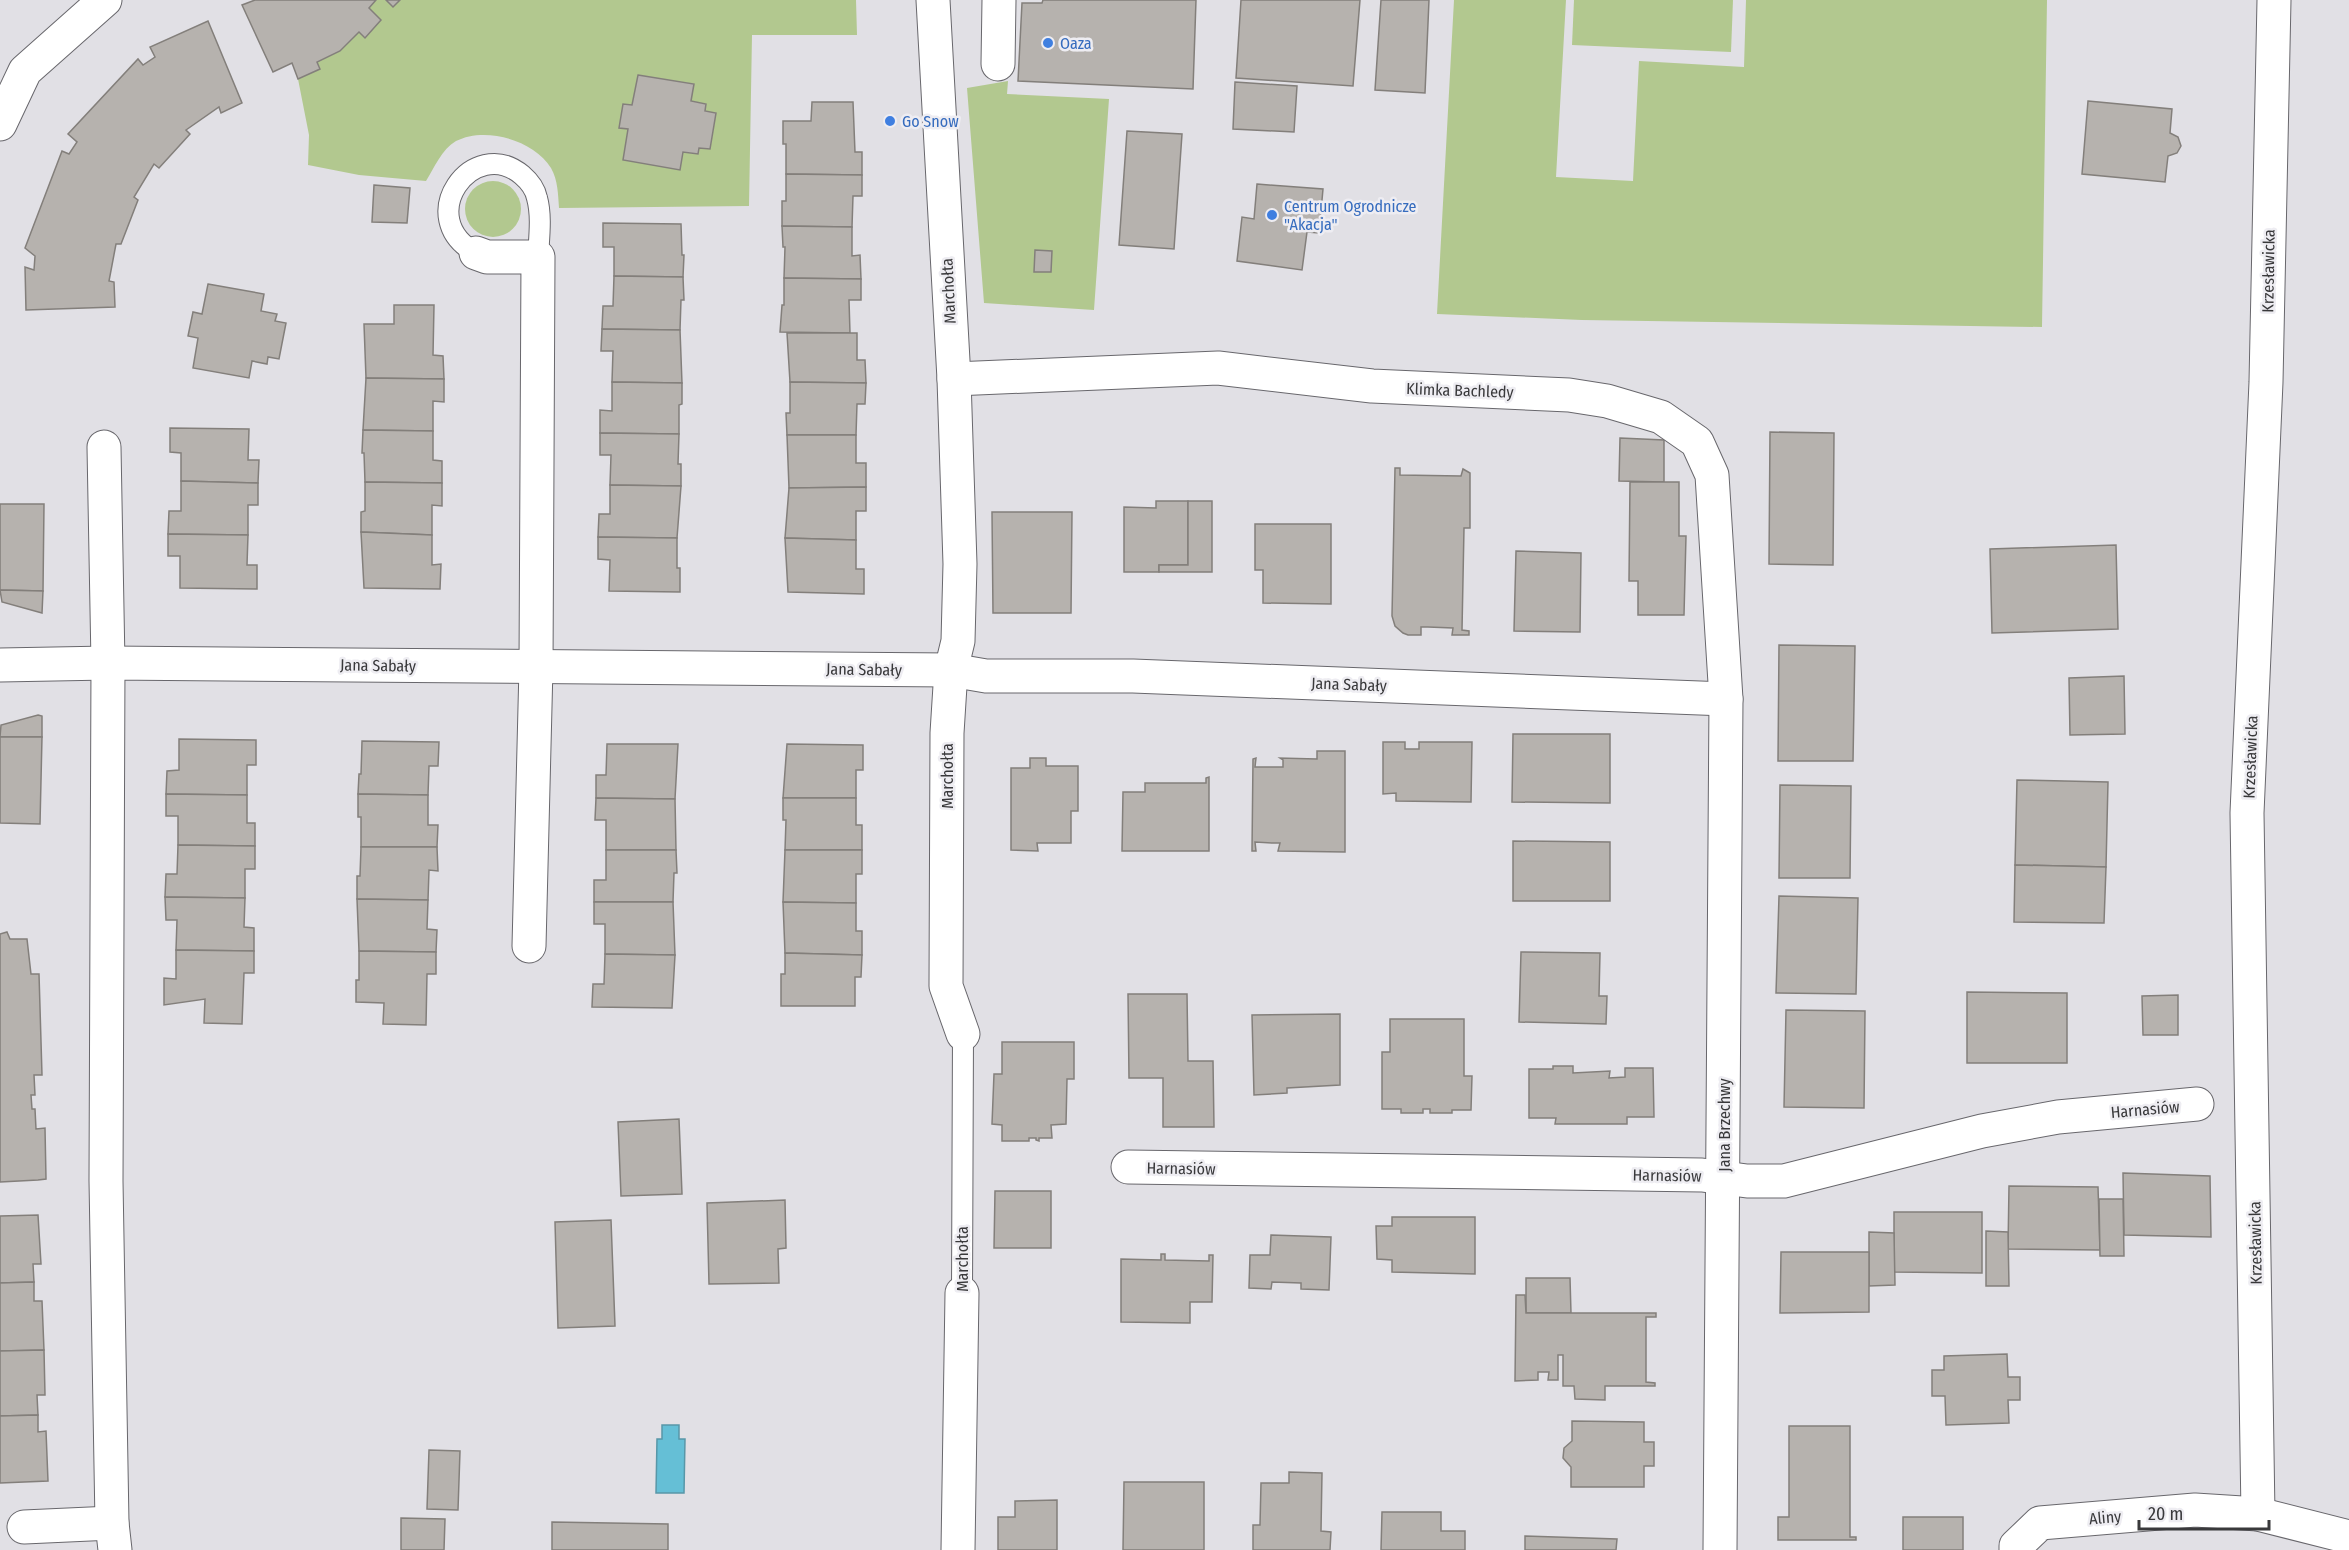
<svg xmlns="http://www.w3.org/2000/svg" width="2349" height="1550" font-family="'Fira Sans Condensed',sans-serif">
	<style>
		.green { fill: #b2c88f; fill-rule: evenodd }
		.water { fill: #65bfd6; stroke: #5897a8; stroke-width: 1.5 }
		.building { fill: #b6b2ae; stroke: #837f7b; stroke-width: 1.5 }
		.lines { fill: none; stroke-linecap: round; stroke-linejoin: round }
		.service-casing { stroke: #68676c; stroke-width: 22 }
		.minor-casing { stroke: #68676c; stroke-width: 35 }
		.service { stroke: #fff; stroke-width: 20 }
		.minor { stroke: #fff; stroke-width: 33 }
		.shop-dot { fill: #3f7fe0; stroke: #eeedf2; stroke-width: 2 }
		.labels { text-anchor: middle; stroke-width: 5; stroke-linejoin: round; paint-order: stroke }
		.shop-label { font-size: 16px; fill: #366cbe; stroke: #eeedf2; text-anchor: start }
		.street-label { font-size: 16px; fill: #39393b; stroke: #eeedf2 }
	</style>
	<rect width="100%" height="100%" fill="#e1e0e5"/>
	<g class="green">
		<path d="M 376,0 L 386,0 L 393,7 L 400,0 L 856,0 L 857,35 L 752,35 L 749,206 L 559,208 C 558,195 558,180 551,168 C 534,140 485,126 456,141 C 442,149 434,168 426,181 L 359,175 L 308,165 L 309,135 L 298,79 L 320,68 L 317,62 L 340,51 L 359,32 L 365,37 L 381,20 L 369,8 ZM 638,75 L 694,84 L 691,101 L 706,104 L 705,111 L 716,113 L 710,149 L 699,148 L 697,154 L 683,152 L 628,129 L 619,128 L 632,105 Z"/>
		<path d="M 1454,0 L 1566,0 L 1556,177 L 1633,181 L 1639,61 L 1744,67 L 1746,0 L 2047,0 L 2042,327 L 1582,320 L 1437,314 Z"/>
		<path d="M 1574,0 L 1733,0 L 1731,52 L 1572,45 Z"/>
		<path d="M 1008,81 L 1007,94 L 1109,99 L 1094,310 L 984,303 L 967,88 Z"/>
		<circle cx="493" cy="209" r="28"/>
	</g>
	<path class="water" d="M 662,1425 L 679,1425 L 679,1439 L 685,1439 L 684,1493 L 656,1493 L 657,1439 L 662,1439 Z"/>
	<g class="building">
		<path d="M 255,0 L 376,0 L 369,8 L 381,20 L 365,38 L 359,32 L 340,51 L 317,62 L 320,69 L 298,79 L 292,63 L 273,72 L 242,5 Z"/>
		<path d="M 386,0 L 400,0 L 393,7 Z"/>
		<path d="M 1043,0 L 1196,0 L 1193,89 L 1018,81 L 1022,3 L 1042,3 Z"/>
		<path d="M 1241,0 L 1360,0 L 1353,86 L 1236,78 Z"/>
		<path d="M 1381,0 L 1429,0 L 1425,93 L 1375,90 Z"/>
		<path d="M 208,21 L 242,103 L 221,113 L 219,107 L 186,130 L 190,134 L 159,168 L 154,164 L 134,197 L 138,200 L 121,244 L 116,244 L 109,281 L 114,282 L 115,307 L 26,310 L 25,267 L 34,270 L 35,256 L 25,248 L 62,151 L 69,154 L 77,142 L 68,134 L 138,59 L 143,65 L 155,57 L 150,47 Z"/>
		<path d="M 638,75 L 694,84 L 691,101 L 706,104 L 705,111 L 716,113 L 710,149 L 699,148 L 698,154 L 683,152 L 680,170 L 623,160 L 628,129 L 619,128 L 623,104 L 632,105 Z"/>
		<path d="M 1235,82 L 1297,86 L 1294,132 L 1233,129 Z"/>
		<path d="M 2088,101 L 2172,109 L 2170,133 L 2178,137 L 2181,146 L 2177,153 L 2168,156 L 2165,182 L 2082,174 Z"/>
		<path d="M 812,102 L 853,102 L 855,152 L 862,152 L 862,175 L 786,174 L 786,144 L 783,144 L 783,121 L 811,121 Z"/>
		<path d="M 1127,131 L 1182,134 L 1174,249 L 1119,245 Z"/>
		<path d="M 786,174 L 862,175 L 862,196 L 853,196 L 852,227 L 782,226 L 782,201 L 786,201 Z"/>
		<path d="M 1257,184 L 1323,189 L 1319,233 L 1307,232 L 1302,270 L 1237,261 L 1242,217 L 1254,219 Z"/>
		<path d="M 374,185 L 410,188 L 407,223 L 372,222 Z"/>
		<path d="M 603,223 L 681,224 L 682,255 L 684,255 L 683,277 L 614,276 L 614,247 L 603,247 Z"/>
		<path d="M 782,226 L 852,227 L 852,256 L 860,255 L 861,279 L 784,278 L 785,247 L 783,247 Z"/>
		<path d="M 1035,250 L 1052,251 L 1051,272 L 1034,272 Z"/>
		<path d="M 614,276 L 683,277 L 684,300 L 681,300 L 680,330 L 602,329 L 603,306 L 613,306 Z"/>
		<path d="M 784,278 L 861,279 L 861,300 L 849,300 L 850,333 L 780,332 L 782,305 L 784,305 Z"/>
		<path d="M 208,284 L 264,294 L 261,311 L 277,314 L 275,321 L 286,323 L 279,359 L 268,357 L 267,364 L 252,361 L 249,378 L 193,368 L 198,338 L 188,336 L 193,312 L 202,314 Z"/>
		<path d="M 394,305 L 434,305 L 433,355 L 443,356 L 444,379 L 366,378 L 364,324 L 394,324 Z"/>
		<path d="M 602,329 L 680,330 L 682,383 L 612,382 L 613,351 L 601,351 Z"/>
		<path d="M 787,333 L 857,333 L 857,360 L 865,360 L 866,383 L 790,382 Z"/>
		<path d="M 366,378 L 444,379 L 444,402 L 433,401 L 433,431 L 363,430 Z"/>
		<path d="M 612,382 L 682,383 L 682,404 L 679,405 L 679,434 L 600,433 L 600,410 L 612,411 Z"/>
		<path d="M 790,382 L 866,383 L 865,404 L 857,404 L 856,435 L 787,435 L 786,413 L 790,413 Z"/>
		<path d="M 170,428 L 249,429 L 248,460 L 259,460 L 258,483 L 181,481 L 181,453 L 170,452 Z"/>
		<path d="M 363,430 L 433,431 L 433,460 L 442,461 L 442,483 L 365,482 L 364,453 L 362,453 Z"/>
		<path d="M 1770,432 L 1834,433 L 1833,565 L 1769,564 Z"/>
		<path d="M 600,433 L 679,434 L 678,464 L 681,464 L 681,486 L 610,485 L 611,455 L 600,455 Z"/>
		<path d="M 787,435 L 856,435 L 856,463 L 866,463 L 866,487 L 789,488 Z"/>
		<path d="M 1620,438 L 1664,440 L 1664,482 L 1619,481 Z"/>
		<path d="M 1395,468 L 1400,468 L 1400,475 L 1461,476 L 1463,469 L 1470,473 L 1470,528 L 1464,528 L 1462,630 L 1469,631 L 1469,635 L 1452,635 L 1453,628 L 1428,627 L 1421,627 L 1421,635 L 1408,635 L 1403,633 L 1395,626 L 1392,616 Z"/>
		<path d="M 181,481 L 258,483 L 258,505 L 248,505 L 248,535 L 168,534 L 169,511 L 181,511 Z"/>
		<path d="M 365,482 L 442,483 L 442,506 L 432,505 L 432,535 L 361,532 L 361,512 L 365,511 Z"/>
		<path d="M 1630,482 L 1679,482 L 1679,536 L 1686,536 L 1684,615 L 1638,615 L 1638,581 L 1629,581 Z"/>
		<path d="M 610,485 L 681,486 L 677,538 L 598,537 L 599,514 L 610,514 Z"/>
		<path d="M 866,487 L 866,511 L 856,511 L 856,540 L 785,538 L 789,488 Z"/>
		<path d="M 1156,501 L 1188,501 L 1188,565 L 1159,565 L 1159,572 L 1124,572 L 1124,507 L 1156,508 Z"/>
		<path d="M 1188,501 L 1212,501 L 1212,572 L 1159,572 L 1159,565 L 1188,565 Z"/>
		<path d="M 0,504 L 44,504 L 43,591 L 0,590 Z"/>
		<path d="M 992,512 L 1072,512 L 1071,613 L 993,613 Z"/>
		<path d="M 1255,524 L 1331,524 L 1331,604 L 1263,603 L 1263,570 L 1255,570 Z"/>
		<path d="M 361,532 L 432,535 L 432,565 L 441,564 L 440,589 L 364,588 Z"/>
		<path d="M 168,534 L 248,535 L 247,565 L 257,565 L 257,589 L 180,588 L 180,556 L 168,556 Z"/>
		<path d="M 598,537 L 677,538 L 677,568 L 680,568 L 680,592 L 609,591 L 610,560 L 598,559 Z"/>
		<path d="M 785,538 L 856,540 L 856,569 L 864,569 L 864,594 L 788,592 Z"/>
		<path d="M 2116,545 L 2118,629 L 1992,633 L 1990,549 Z"/>
		<path d="M 1516,551 L 1581,553 L 1580,632 L 1514,631 Z"/>
		<path d="M 0,590 L 43,591 L 42,613 L 2,602 Z"/>
		<path d="M 1779,645 L 1855,646 L 1853,761 L 1778,761 Z"/>
		<path d="M 2124,676 L 2125,734 L 2070,735 L 2069,678 Z"/>
		<path d="M 38,715 L 42,716 L 42,737 L 0,737 L 1,725 Z"/>
		<path d="M 1513,734 L 1610,734 L 1610,803 L 1512,802 Z"/>
		<path d="M 0,737 L 42,737 L 40,824 L 0,823 Z"/>
		<path d="M 179,739 L 256,740 L 256,765 L 247,765 L 247,795 L 166,794 L 167,771 L 179,770 Z"/>
		<path d="M 362,741 L 439,742 L 438,766 L 429,766 L 428,795 L 358,794 L 359,774 L 361,774 Z"/>
		<path d="M 1383,742 L 1405,742 L 1405,749 L 1419,749 L 1419,742 L 1472,742 L 1471,802 L 1396,801 L 1396,793 L 1383,794 Z"/>
		<path d="M 607,744 L 678,744 L 675,799 L 596,798 L 596,775 L 606,775 Z"/>
		<path d="M 787,744 L 863,745 L 863,770 L 856,770 L 856,798 L 783,798 Z"/>
		<path d="M 1317,751 L 1345,751 L 1345,852 L 1278,851 L 1280,843 L 1272,843 L 1255,842 L 1256,851 L 1252,851 L 1253,759 L 1256,758 L 1255,767 L 1283,767 L 1283,760 L 1280,758 L 1317,759 Z"/>
		<path d="M 1030,758 L 1046,758 L 1046,766 L 1078,766 L 1078,811 L 1071,811 L 1071,843 L 1037,843 L 1038,851 L 1011,850 L 1011,768 L 1030,768 Z"/>
		<path d="M 1209,777 L 1209,851 L 1122,851 L 1123,792 L 1145,792 L 1145,783 L 1206,783 L 1206,778 Z"/>
		<path d="M 2017,780 L 2108,782 L 2106,867 L 2015,865 Z"/>
		<path d="M 1780,785 L 1851,786 L 1850,878 L 1779,878 Z"/>
		<path d="M 166,794 L 247,795 L 247,823 L 255,823 L 255,846 L 178,845 L 178,816 L 166,816 Z"/>
		<path d="M 358,794 L 428,795 L 428,825 L 438,825 L 437,847 L 361,847 L 361,817 L 358,817 Z"/>
		<path d="M 596,798 L 675,799 L 676,850 L 606,850 L 606,820 L 595,820 Z"/>
		<path d="M 783,798 L 856,798 L 856,825 L 862,825 L 862,850 L 785,850 L 786,820 L 783,820 Z"/>
		<path d="M 1513,841 L 1610,842 L 1610,901 L 1513,901 Z"/>
		<path d="M 178,845 L 255,846 L 255,869 L 245,869 L 245,898 L 165,897 L 166,874 L 177,874 Z"/>
		<path d="M 361,847 L 437,847 L 438,871 L 429,870 L 428,900 L 357,899 L 357,876 L 360,876 Z"/>
		<path d="M 606,850 L 676,850 L 677,873 L 674,873 L 673,902 L 594,902 L 594,880 L 606,880 Z"/>
		<path d="M 785,850 L 862,850 L 862,874 L 856,874 L 856,903 L 783,902 Z"/>
		<path d="M 2015,865 L 2106,867 L 2104,923 L 2014,922 Z"/>
		<path d="M 1779,896 L 1858,898 L 1856,994 L 1776,993 Z"/>
		<path d="M 165,897 L 245,898 L 244,927 L 254,928 L 254,951 L 176,950 L 177,920 L 166,920 Z"/>
		<path d="M 357,899 L 428,900 L 427,929 L 437,930 L 436,952 L 359,951 Z"/>
		<path d="M 594,902 L 673,902 L 675,955 L 605,954 L 605,924 L 594,924 Z"/>
		<path d="M 783,902 L 856,903 L 856,931 L 862,931 L 862,955 L 785,953 Z"/>
		<path d="M 7,932 L 10,939 L 27,939 L 31,974 L 39,974 L 42,1075 L 34,1075 L 35,1095 L 31,1095 L 32,1109 L 35,1109 L 36,1129 L 45,1128 L 46,1179 L 38,1180 L 0,1182 L 0,934 Z"/>
		<path d="M 176,950 L 254,951 L 254,973 L 244,973 L 242,1024 L 204,1023 L 205,999 L 164,1005 L 164,978 L 176,979 Z"/>
		<path d="M 359,951 L 436,952 L 436,974 L 427,974 L 426,1025 L 383,1024 L 384,1003 L 356,1002 L 356,980 L 359,980 Z"/>
		<path d="M 1521,952 L 1600,953 L 1599,996 L 1607,996 L 1606,1024 L 1519,1022 Z"/>
		<path d="M 785,953 L 862,955 L 861,977 L 855,977 L 855,1006 L 781,1006 L 781,974 L 785,974 Z"/>
		<path d="M 605,954 L 675,955 L 672,1008 L 592,1007 L 593,984 L 604,984 Z"/>
		<path d="M 1967,992 L 2067,993 L 2067,1063 L 1967,1063 Z"/>
		<path d="M 1128,994 L 1187,994 L 1188,1061 L 1213,1061 L 1214,1127 L 1163,1127 L 1163,1078 L 1129,1078 Z"/>
		<path d="M 2178,995 L 2178,1035 L 2143,1035 L 2142,996 Z"/>
		<path d="M 1786,1010 L 1865,1011 L 1864,1108 L 1784,1107 Z"/>
		<path d="M 1340,1014 L 1340,1085 L 1287,1088 L 1287,1093 L 1254,1095 L 1252,1015 Z"/>
		<path d="M 1390,1019 L 1464,1019 L 1464,1076 L 1472,1076 L 1471,1110 L 1452,1110 L 1452,1113 L 1430,1113 L 1430,1109 L 1423,1109 L 1423,1113 L 1401,1113 L 1401,1109 L 1382,1109 L 1382,1052 L 1390,1052 Z"/>
		<path d="M 1002,1042 L 1074,1042 L 1074,1079 L 1067,1079 L 1066,1124 L 1051,1125 L 1052,1138 L 1039,1138 L 1039,1141 L 1036,1140 L 1036,1138 L 1029,1138 L 1029,1141 L 1002,1141 L 1002,1125 L 992,1124 L 994,1074 L 1002,1074 Z"/>
		<path d="M 1553,1066 L 1573,1066 L 1573,1073 L 1610,1071 L 1609,1078 L 1625,1077 L 1625,1068 L 1653,1068 L 1654,1117 L 1627,1117 L 1627,1124 L 1555,1124 L 1556,1118 L 1529,1118 L 1529,1069 L 1553,1069 Z"/>
		<path d="M 679,1119 L 682,1194 L 621,1196 L 618,1122 Z"/>
		<path d="M 2123,1173 L 2210,1176 L 2211,1237 L 2124,1235 Z"/>
		<path d="M 2009,1186 L 2098,1187 L 2100,1250 L 2008,1249 Z"/>
		<path d="M 995,1191 L 1051,1191 L 1051,1248 L 994,1248 Z"/>
		<path d="M 2099,1199 L 2123,1199 L 2124,1256 L 2100,1256 Z"/>
		<path d="M 785,1200 L 786,1248 L 778,1249 L 779,1283 L 709,1284 L 707,1203 Z"/>
		<path d="M 1894,1212 L 1982,1212 L 1982,1273 L 1894,1272 Z"/>
		<path d="M 38,1215 L 41,1264 L 33,1264 L 34,1282 L 0,1283 L 0,1216 Z"/>
		<path d="M 1392,1217 L 1475,1217 L 1475,1274 L 1392,1272 L 1392,1260 L 1377,1259 L 1376,1226 L 1392,1226 Z"/>
		<path d="M 611,1220 L 615,1326 L 558,1328 L 555,1222 Z"/>
		<path d="M 1986,1231 L 2008,1232 L 2009,1286 L 1986,1286 Z"/>
		<path d="M 1869,1232 L 1894,1233 L 1895,1285 L 1869,1286 Z"/>
		<path d="M 1271,1235 L 1331,1237 L 1329,1290 L 1301,1289 L 1301,1283 L 1272,1282 L 1271,1289 L 1249,1288 L 1250,1255 L 1270,1255 Z"/>
		<path d="M 1781,1252 L 1869,1252 L 1869,1312 L 1780,1313 Z"/>
		<path d="M 1161,1254 L 1165,1254 L 1165,1260 L 1209,1261 L 1209,1255 L 1213,1255 L 1212,1302 L 1190,1302 L 1190,1323 L 1121,1322 L 1121,1259 L 1161,1260 Z"/>
		<path d="M 1526,1278 L 1570,1278 L 1571,1313 L 1526,1313 Z"/>
		<path d="M 34,1282 L 34,1301 L 42,1301 L 44,1350 L 0,1351 L 0,1283 Z"/>
		<path d="M 1516,1295 L 1525,1295 L 1526,1313 L 1656,1313 L 1656,1317 L 1646,1317 L 1646,1382 L 1655,1383 L 1655,1386 L 1605,1386 L 1605,1400 L 1575,1399 L 1574,1386 L 1563,1386 L 1563,1355 L 1558,1355 L 1558,1380 L 1548,1380 L 1549,1372 L 1538,1372 L 1538,1380 L 1515,1381 Z"/>
		<path d="M 44,1350 L 45,1395 L 37,1395 L 38,1415 L 0,1416 L 0,1351 Z"/>
		<path d="M 2007,1354 L 2008,1377 L 2020,1377 L 2020,1400 L 2008,1400 L 2009,1423 L 1946,1425 L 1945,1396 L 1932,1396 L 1932,1370 L 1944,1370 L 1944,1356 Z"/>
		<path d="M 38,1415 L 38,1432 L 46,1431 L 48,1481 L 0,1483 L 0,1416 Z"/>
		<path d="M 1572,1421 L 1644,1422 L 1644,1442 L 1654,1442 L 1654,1466 L 1644,1466 L 1644,1487 L 1571,1487 L 1571,1467 L 1563,1458 L 1564,1448 L 1572,1441 Z"/>
		<path d="M 1789,1426 L 1850,1426 L 1850,1537 L 1856,1537 L 1856,1540 L 1778,1540 L 1778,1517 L 1789,1517 Z"/>
		<path d="M 429,1450 L 460,1451 L 458,1510 L 427,1509 Z"/>
		<path d="M 1289,1472 L 1322,1473 L 1321,1531 L 1331,1532 L 1330,1550 L 1253,1550 L 1253,1525 L 1260,1525 L 1261,1483 L 1289,1483 Z"/>
		<path d="M 1124,1482 L 1204,1482 L 1204,1550 L 1123,1550 Z"/>
		<path d="M 1057,1500 L 1057,1550 L 998,1550 L 998,1517 L 1015,1517 L 1015,1501 Z"/>
		<path d="M 1382,1512 L 1441,1512 L 1441,1531 L 1465,1531 L 1465,1550 L 1381,1550 Z"/>
		<rect x="1903" y="1517" width="60" height="33"/>
		<path d="M 401,1518 L 445,1519 L 444,1550 L 401,1550 Z"/>
		<path d="M 552,1522 L 668,1524 L 668,1550 L 552,1550 Z"/>
		<path d="M 1525,1536 L 1617,1539 L 1616,1550 L 1525,1550 Z"/>
	</g>
	<g class="lines">
		<g class="service-casing">
			<g id="service">
				<path d="M 476,253 C 412,218 473,134 522,175 C 529,181 535,188 537,198 C 542,216 539,238 538,257"/>
				<path d="M 962,1293 L 963,1034"/>
			</g>
		</g>
		<g class="minor-casing">
			<g id="minor">
				<path d="M 933,0 L 954,379 L 960,564 L 958,641 L 951,670 L 947,733 L 946,986 L 963,1034"/>
				<path d="M 998,64 L 999,0"/>
				<path d="M 0,124 L 25,71 L 105,0"/>
				<path d="M 476,253 L 487,257 L 538,257 L 536,667 L 529,946"/>
				<path d="M 954,379 L 1218,368 L 1372,386 L 1569,395 L 1607,401 L 1661,417 L 1697,442 L 1712,475 L 1726,699 L 1720,1550"/>
				<path d="M 104,447 L 108,663 L 106,1181 L 112,1523 L 115,1550"/>
				<path d="M 0,665 L 108,663 L 951,670 L 986,676 L 1133,676 L 1726,699"/>
				<path d="M 1128,1167 L 1702,1175 L 1747,1181 L 1784,1181 L 1982,1131 L 2058,1117 L 2197,1104"/>
				<path d="M 2258,1514 L 2247,813 L 2266,382 L 2274,0"/>
				<path d="M 24,1527 L 112,1523"/>
				<path d="M 958,1550 L 962,1293"/>
				<path d="M 2016,1550 L 2016,1546 L 2040,1523 L 2195,1510 L 2258,1514 L 2349,1537"/>
			</g>
		</g>
		<use href="#service" class="service"/>
		<use href="#minor" class="minor"/>
	</g>
	<g class="shop-dot">
		<circle cx="1048" cy="43" r="6"/>
		<circle cx="890" cy="121" r="6"/>
		<circle cx="1272" cy="215" r="6"/>
	</g>
	<g class="labels">
		<g class="shop-label">
			<text x="1060" y="49">Oaza</text>
			<text x="902" y="127">Go Snow</text>
			<text x="1284" y="212">Centrum Ogrodnicze<tspan x="1284" dy="18">"Akacja"</tspan></text>
		</g>
		<g class="street-label">
			<text transform="translate(2268 271) rotate(-89)" y="6">Krzesławicka</text>
			<text transform="translate(948 291) rotate(-93)" y="6">Marchołta</text>
			<text transform="translate(1460 390) rotate(2)" y="6">Klimka Bachledy</text>
			<text transform="translate(378 665) rotate(1)" y="6">Jana Sabały</text>
			<text transform="translate(864 669) rotate(1)" y="6">Jana Sabały</text>
			<text transform="translate(1349 684) rotate(2)" y="6">Jana Sabały</text>
			<text transform="translate(2250 757) rotate(-88)" y="6">Krzesławicka</text>
			<text transform="translate(947 776) rotate(-90)" y="6">Marchołta</text>
			<text transform="translate(2145 1109) rotate(-5)" y="6">Harnasiów</text>
			<text transform="translate(1724 1125) rotate(-90)" y="6">Jana Brzechwy</text>
			<text transform="translate(1181 1168) rotate(1)" y="6">Harnasiów</text>
			<text transform="translate(1667 1175) rotate(1)" y="6">Harnasiów</text>
			<text transform="translate(2255 1243) rotate(-91)" y="6">Krzesławicka</text>
			<text transform="translate(962 1259) rotate(-90)" y="6">Marchołta</text>
			<text transform="translate(2105 1517) rotate(-5)" y="6">Aliny</text>
		</g>
	</g>
	<path d="M2139 1520v9h130v-9" fill="none" stroke="#39393b" stroke-width="3"/>
	<text x="2148" y="1520" font-size="18" fill="#39393b" stroke="#eeedf2" stroke-width="4.5" paint-order="stroke">20 m</text>
</svg>
